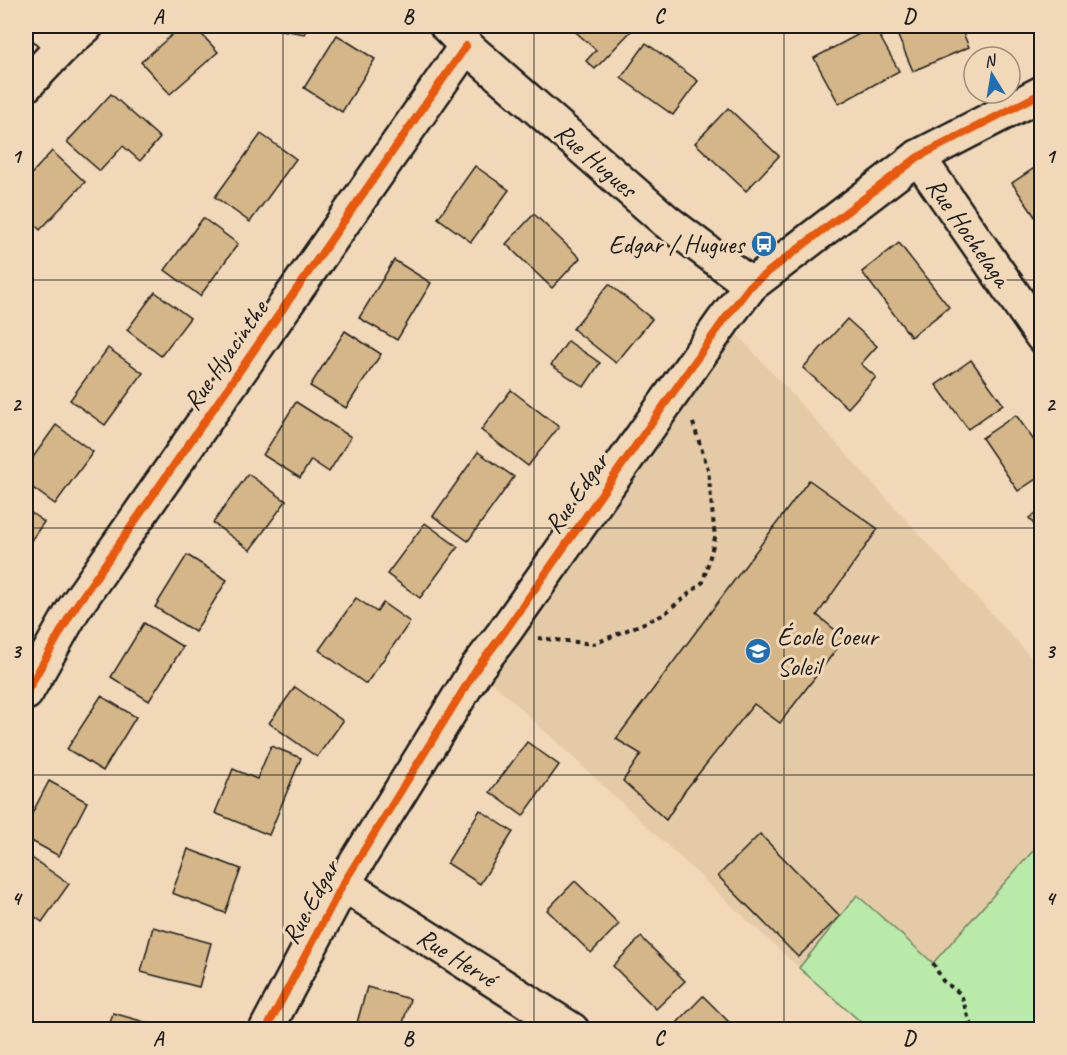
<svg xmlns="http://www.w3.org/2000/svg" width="1067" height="1055" font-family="Caveat,sans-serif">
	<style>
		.built { fill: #e4caa7 }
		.green { fill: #baeaa9; stroke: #6b8362; stroke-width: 1.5 }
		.building { fill: #d4b688; stroke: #1c1c1c; stroke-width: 1.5 }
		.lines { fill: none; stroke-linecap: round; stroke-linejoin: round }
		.minor-casing { stroke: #1c1c1c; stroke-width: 38 }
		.path { stroke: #1c1c1c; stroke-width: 4; stroke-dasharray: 4.5 4.5; stroke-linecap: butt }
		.minor { stroke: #f1d8b8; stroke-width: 33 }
		.cycleway-casing { stroke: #f1d8b8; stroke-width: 11 }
		.cycleway { stroke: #e8590c; stroke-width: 8 }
		.grid { fill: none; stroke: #1c1c1c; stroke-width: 1.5; stroke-opacity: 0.55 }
		.labels { text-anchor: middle; stroke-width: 6; stroke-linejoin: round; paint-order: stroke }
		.street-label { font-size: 26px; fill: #1c1c1c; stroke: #f1d8b8 }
		.poi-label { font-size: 26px; fill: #1c1c1c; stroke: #f1d8b8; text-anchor: end }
		.neatline { fill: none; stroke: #1c1c1c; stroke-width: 2 }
		.grid-label { font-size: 20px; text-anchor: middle; font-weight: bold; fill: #1c1c1c }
	</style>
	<rect width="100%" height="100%" fill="#f1d8b8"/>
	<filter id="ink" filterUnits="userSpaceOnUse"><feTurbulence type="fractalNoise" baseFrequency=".0167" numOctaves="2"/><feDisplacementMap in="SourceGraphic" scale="12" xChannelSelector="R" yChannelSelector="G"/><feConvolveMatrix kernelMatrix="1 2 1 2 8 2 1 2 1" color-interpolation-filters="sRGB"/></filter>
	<g filter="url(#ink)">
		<path class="built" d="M 724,320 L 1041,668 L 1041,842 L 933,963 L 857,895 L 799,968 L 477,668 Z"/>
		<path class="green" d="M 1041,842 L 1041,1029 L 869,1029 L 799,968 L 857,895 L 933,963 Z"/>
		<g class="building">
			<path d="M 182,26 L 194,26 L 218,52 L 170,94 L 141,62 Z"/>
			<path d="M 257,26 L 306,26 L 305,34 Z"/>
			<path d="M 569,26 L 633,26 L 635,27 L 595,69 L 586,61 L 596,50 Z"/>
			<path d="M 874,26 L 899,71 L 839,104 L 814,58 Z"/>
			<path d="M 897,26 L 960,26 L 969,47 L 913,71 L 894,27 Z"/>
			<path d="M 337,35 L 375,59 L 342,112 L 304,88 Z"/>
			<path d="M 646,43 L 698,81 L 673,115 L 621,78 Z"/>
			<path d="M 111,94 L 160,138 L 140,161 L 123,146 L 100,171 L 67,142 Z"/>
			<path d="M 728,108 L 779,156 L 746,191 L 695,143 Z"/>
			<path d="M 261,134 L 296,159 L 250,222 L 215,197 Z"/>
			<path d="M 52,151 L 85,182 L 40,230 L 26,216 L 26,180 Z"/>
			<path d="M 1042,163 L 1042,227 L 1012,183 Z"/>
			<path d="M 475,166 L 509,190 L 471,242 L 438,218 Z"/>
			<path d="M 534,214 L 580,258 L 552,288 L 506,244 Z"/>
			<path d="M 203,218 L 238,244 L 200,296 L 165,270 Z"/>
			<path d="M 899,243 L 949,307 L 911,337 L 862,272 Z"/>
			<path d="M 394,260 L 431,283 L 397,340 L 359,318 Z"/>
			<path d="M 609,284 L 652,319 L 616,363 L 573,329 Z"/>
			<path d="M 155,292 L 190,318 L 161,356 L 127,330 Z"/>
			<path d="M 847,319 L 877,346 L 861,364 L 876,377 L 848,408 L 803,368 Z"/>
			<path d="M 345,331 L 381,354 L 346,408 L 310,386 Z"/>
			<path d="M 568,341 L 600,363 L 584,387 L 551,365 Z"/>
			<path d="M 108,348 L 143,373 L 105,425 L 70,400 Z"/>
			<path d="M 971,360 L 1003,404 L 968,429 L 936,385 Z"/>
			<path d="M 511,390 L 559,427 L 528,466 L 481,430 Z"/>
			<path d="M 296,402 L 351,437 L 329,472 L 311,460 L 300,478 L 263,455 Z"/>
			<path d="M 1016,415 L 1042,452 L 1042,475 L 1018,491 L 982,438 Z"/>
			<path d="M 56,425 L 93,452 L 55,504 L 26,483 L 26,467 Z"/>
			<path d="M 478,452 L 514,477 L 468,541 L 433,516 Z"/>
			<path d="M 248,474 L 286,501 L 250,550 L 213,523 Z"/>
			<path d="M 809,480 L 878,529 L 817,615 L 845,638 L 780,723 L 754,704 L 684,792 L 666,820 L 623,781 L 641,754 L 616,739 Z"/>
			<path d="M 26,509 L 44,522 L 26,548 Z"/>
			<path d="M 1042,509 L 1042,535 L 1029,518 Z"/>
			<path d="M 425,523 L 458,547 L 420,598 L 387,574 Z"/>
			<path d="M 187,555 L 227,580 L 195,632 L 155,607 Z"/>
			<path d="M 356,598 L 377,612 L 383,603 L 410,622 L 366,684 L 319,650 Z"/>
			<path d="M 144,623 L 183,647 L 149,701 L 111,677 Z"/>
			<path d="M 295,687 L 343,721 L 317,757 L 269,723 Z"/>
			<path d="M 101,696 L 136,717 L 103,771 L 67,749 Z"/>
			<path d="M 527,742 L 559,765 L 523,816 L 490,792 Z"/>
			<path d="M 271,746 L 301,758 L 269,835 L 215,813 L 233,769 L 257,779 Z"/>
			<path d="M 49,781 L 87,802 L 59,856 L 26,838 L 26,825 Z"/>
			<path d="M 480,810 L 513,832 L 480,884 L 447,863 Z"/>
			<path d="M 760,834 L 840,916 L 798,957 L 718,876 Z"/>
			<path d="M 188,849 L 241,869 L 225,913 L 172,893 Z"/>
			<path d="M 26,854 L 69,884 L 42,922 L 26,910 Z"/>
			<path d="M 575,881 L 619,924 L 591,953 L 547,910 Z"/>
			<path d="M 153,927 L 211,943 L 199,987 L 141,972 Z"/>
			<path d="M 641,937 L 685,981 L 656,1009 L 613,966 Z"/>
			<path d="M 367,987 L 410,999 L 401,1030 L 355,1030 Z"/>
			<path d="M 703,996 L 737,1030 L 678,1030 L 674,1026 Z"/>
			<path d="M 113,1013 L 169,1029 L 108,1030 Z"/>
		</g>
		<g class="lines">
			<g class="minor-casing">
				<g id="minor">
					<path d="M 43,26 L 63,46"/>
					<path d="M 447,26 L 466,46 L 666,221 L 751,285"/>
					<path d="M 26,85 L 63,46 L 86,26"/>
					<path d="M 918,157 L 1042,336"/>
					<path d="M 26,693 L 73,610 L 466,46"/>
					<path d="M 343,884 L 572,1030"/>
					<path d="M 266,1030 L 343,884 L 477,668 L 503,634 L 724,320 L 751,285 L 918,157 L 1042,93"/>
				</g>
			</g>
			<g class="path">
				<path d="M 538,638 L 594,644 L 663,615 L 703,582 L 715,538 L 708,469 L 692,420"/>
				<path d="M 933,963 L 943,981 L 961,994 L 972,1030"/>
			</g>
			<use href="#minor" class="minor"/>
			<g class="cycleway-casing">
				<g id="cycleway">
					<path d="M 26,693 L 73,610 L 466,46"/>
					<path d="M 266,1030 L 343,884 L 477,668 L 503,634 L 724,320 L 751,285 L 918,157 L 1042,93"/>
				</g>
			</g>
			<use href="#cycleway" class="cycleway"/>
		</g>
	</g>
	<path class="grid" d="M 283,26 L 283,1030M 534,26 L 534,1030M 784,26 L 784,1030M 26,280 L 1042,280M 26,528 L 1042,528M 26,775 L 1042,775"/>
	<defs>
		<g id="bus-disc" transform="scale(1.35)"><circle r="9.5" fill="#1f6fb2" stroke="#f1d8b8"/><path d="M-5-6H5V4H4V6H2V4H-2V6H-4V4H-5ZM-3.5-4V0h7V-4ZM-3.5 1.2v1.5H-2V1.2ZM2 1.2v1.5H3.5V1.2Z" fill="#fff"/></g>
		<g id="school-disc" transform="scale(1.35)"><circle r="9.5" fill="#1f6fb2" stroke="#f1d8b8"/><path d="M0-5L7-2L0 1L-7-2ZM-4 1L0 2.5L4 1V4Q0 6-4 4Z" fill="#fff"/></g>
	</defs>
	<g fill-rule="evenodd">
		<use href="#bus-disc" x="764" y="244"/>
		<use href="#school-disc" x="758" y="651"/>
	</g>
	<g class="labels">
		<g class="street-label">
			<text transform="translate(596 160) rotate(41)" y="9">Rue Hugues</text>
			<text transform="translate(969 232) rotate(55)" y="9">Rue Hochelaga</text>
			<text transform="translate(225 355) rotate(-55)" y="9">Rue Hyacinthe</text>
			<text transform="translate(576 493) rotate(-55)" y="9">Rue Edgar</text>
			<text transform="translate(310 902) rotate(-61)" y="9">Rue Edgar</text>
			<text transform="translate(457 957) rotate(32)" y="9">Rue Hervé</text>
		</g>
		<g class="poi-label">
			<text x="744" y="253">Edgar / Hugues</text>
			<text x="777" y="645" text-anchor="start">École Coeur<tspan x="777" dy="30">Soleil</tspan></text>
		</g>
	</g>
	<rect width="1067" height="1055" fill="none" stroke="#f1d8b8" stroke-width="66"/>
	<g transform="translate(992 75) rotate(349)"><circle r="28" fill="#f1d8b8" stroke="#9c8d7a" stroke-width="1.5"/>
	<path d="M0-4.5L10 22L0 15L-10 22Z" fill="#1f6fb2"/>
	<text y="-9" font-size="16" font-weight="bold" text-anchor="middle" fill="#1c1c1c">N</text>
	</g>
	<rect x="33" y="33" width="1001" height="989" class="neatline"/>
	<g class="grid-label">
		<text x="158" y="23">A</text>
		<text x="408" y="23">B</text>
		<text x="659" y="23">C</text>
		<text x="909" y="23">D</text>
		<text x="16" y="163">1</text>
		<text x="1050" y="163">1</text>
		<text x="16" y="411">2</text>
		<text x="1050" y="411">2</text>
		<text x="16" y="658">3</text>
		<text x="1050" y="658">3</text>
		<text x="16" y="905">4</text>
		<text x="1050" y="905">4</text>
		<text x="158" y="1045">A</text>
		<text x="408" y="1045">B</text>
		<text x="659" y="1045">C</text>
		<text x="909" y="1045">D</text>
	</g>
</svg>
